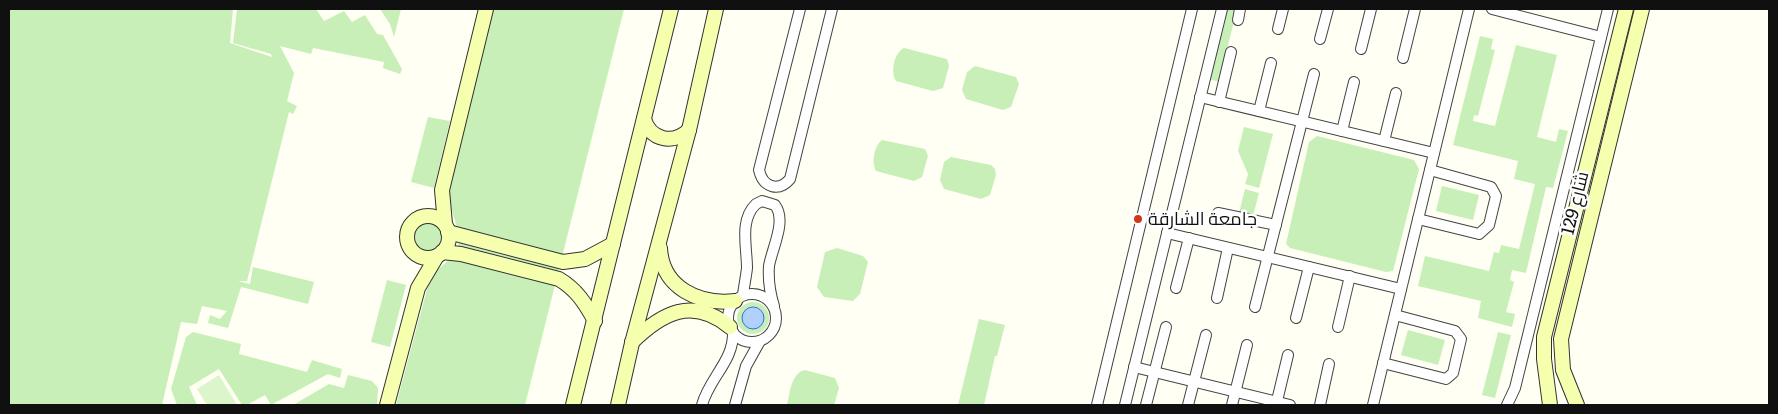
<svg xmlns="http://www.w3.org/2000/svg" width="1778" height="414" font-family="Literata,Cairo,serif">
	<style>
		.green { fill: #c8efb8 }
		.pitch { fill: #ddf5cb }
		.water { fill: #b2d0fc; stroke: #3172dc }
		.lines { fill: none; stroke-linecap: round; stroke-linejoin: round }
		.street-casing { stroke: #434343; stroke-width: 12 }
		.secondary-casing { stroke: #323232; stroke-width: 16 }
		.street { stroke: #fff; stroke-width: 10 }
		.secondary { stroke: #f6ffae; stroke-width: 14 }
		.poi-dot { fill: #d13818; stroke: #fff; stroke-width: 2 }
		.labels { text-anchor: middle; stroke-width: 5; stroke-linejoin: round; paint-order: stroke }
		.street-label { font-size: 18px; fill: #101010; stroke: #fff }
		.poi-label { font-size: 18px; fill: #101010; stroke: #fff; text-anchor: start }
	</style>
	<rect width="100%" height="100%" fill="#fffff3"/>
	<g class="green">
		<path d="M 9,9 L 233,9 L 230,43 L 272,57 L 271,54 L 233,43 L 237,9 L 316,9 L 324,21 L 344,11 L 352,22 L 365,15 L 377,34 L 383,35 L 402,69 L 400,74 L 383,68 L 384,62 L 313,48 L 311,54 L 280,46 L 294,73 L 287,101 L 297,106 L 293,114 L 289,112 L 247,281 L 238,281 L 250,284 L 253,267 L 314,282 L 308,304 L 241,287 L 228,328 L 208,323 L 210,315 L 220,319 L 227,311 L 202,306 L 197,324 L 181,322 L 162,405 L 9,405 Z"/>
		<path d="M 380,9 L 401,9 L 394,37 L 390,24 Z"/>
		<path d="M 493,9 L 624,9 L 525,405 L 396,405 L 429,282 L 434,273 L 451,258 L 457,250 L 460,238 L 448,197 Z"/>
		<path d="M 1226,9 L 1237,9 L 1219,82 L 1209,79 Z"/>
		<path d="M 1480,36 L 1493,39 L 1491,49 L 1495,50 L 1478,116 L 1474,115 L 1473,121 L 1495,126 L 1516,45 L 1557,55 L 1537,137 L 1556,142 L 1559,129 L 1568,131 L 1553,188 L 1546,187 L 1526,273 L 1512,270 L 1510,280 L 1514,282 L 1506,312 L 1515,314 L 1512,327 L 1478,318 L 1481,301 L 1418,286 L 1425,256 L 1489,271 L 1494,252 L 1499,253 L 1501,245 L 1519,249 L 1535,184 L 1514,179 L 1518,161 L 1453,145 Z"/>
		<path d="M 904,48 L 947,59 L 949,66 L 943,88 L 933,91 L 896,81 C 890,72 894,53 904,48 Z"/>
		<path d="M 975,66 L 1016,77 L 1019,84 L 1011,107 L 1003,110 L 966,99 L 962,90 L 967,72 Z"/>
		<path d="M 428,117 L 450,121 L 434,188 L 411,182 Z"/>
		<path d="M 1244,127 L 1273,134 L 1259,188 L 1245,184 L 1248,174 L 1238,151 Z"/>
		<path d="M 1317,136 L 1414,160 L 1419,169 L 1393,271 L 1386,272 L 1290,248 L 1286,244 L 1309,142 Z"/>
		<path d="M 882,140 L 925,149 L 928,156 L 922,177 L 914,181 L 876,171 C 871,163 874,146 882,140 Z"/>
		<path d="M 951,157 L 991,165 L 995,169 L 996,175 L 990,195 L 981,199 L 944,189 L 940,180 L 944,162 Z"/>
		<path d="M 1442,186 L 1479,195 L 1473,220 L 1436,211 Z"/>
		<path d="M 1245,189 L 1259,193 L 1253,216 L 1239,213 Z"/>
		<circle cx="430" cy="237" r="16"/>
		<path d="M 837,248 L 863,256 L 868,262 L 860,294 L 853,301 L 824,297 L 817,287 L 825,252 Z"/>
		<path d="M 387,280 L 406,285 L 390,347 L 371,342 Z"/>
		<circle cx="753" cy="318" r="16"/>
		<path d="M 979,319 L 1005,325 L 997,356 L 995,356 L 984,405 L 958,405 Z"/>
		<path d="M 1408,330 L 1445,340 L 1438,365 L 1401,355 Z"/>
		<path d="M 193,332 L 241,344 L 239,354 L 307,372 L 312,360 L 342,369 L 340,378 L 328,374 L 271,405 L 265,395 L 247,405 L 242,405 L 219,369 L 189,387 L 197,405 L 177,405 L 171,389 L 186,337 Z"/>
		<path d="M 1498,332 L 1511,335 L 1495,398 L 1482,395 Z"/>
		<path d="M 805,370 L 835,378 L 839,388 L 834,405 L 787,405 C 790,393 791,373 805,370 Z"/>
		<path d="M 348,375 L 372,381 L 378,388 L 377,405 L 293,405 L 329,384 L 344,388 Z"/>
	</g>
	<path class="pitch" d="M 219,375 L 237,405 L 207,405 L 197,389 Z"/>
	<circle class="water" cx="753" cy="318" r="11"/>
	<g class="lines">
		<g class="street-casing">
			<g id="street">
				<path d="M 800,9 L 759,170 C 763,188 779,192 790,179 L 832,9"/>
				<path d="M 1492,9 L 1601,37"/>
				<path d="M 1238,20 L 1240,9"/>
				<path d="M 1278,29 L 1283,9"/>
				<path d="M 1320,39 L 1328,9"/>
				<path d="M 1361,49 L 1371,9"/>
				<path d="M 1403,58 L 1415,9"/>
				<path d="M 1200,97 L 1434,153"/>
				<path d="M 1219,102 L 1231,52"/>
				<path d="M 1259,111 L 1271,63"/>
				<path d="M 1342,131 L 1354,82"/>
				<path d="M 1384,141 L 1396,93"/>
				<path d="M 1218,213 L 1276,225"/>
				<path d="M 1418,219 L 1479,234 L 1489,225 L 1496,196 L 1491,187 L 1430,170"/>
				<path d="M 1167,233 L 1401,289"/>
				<path d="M 1176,288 L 1189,238"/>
				<circle cx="752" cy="318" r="24"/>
				<path d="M 743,295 C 744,286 746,277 747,268 C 747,247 739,220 756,204 L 762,201 L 775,205 C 787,221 772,248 769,266 C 768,280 770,293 774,306"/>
				<path d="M 1217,298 L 1228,248"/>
				<path d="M 1255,307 L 1314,74"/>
				<path d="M 1296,318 L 1309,267"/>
				<path d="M 1338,327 L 1350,276"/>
				<path d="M 1383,363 L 1446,379 L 1453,373 L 1461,339 L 1455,331 L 1395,315"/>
				<path d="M 1134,367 L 1290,405"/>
				<path d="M 702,405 C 709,378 734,361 733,332"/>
				<path d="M 735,405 L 746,366 L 760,341"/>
				<path d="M 1097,405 L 1192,9"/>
				<path d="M 1125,405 L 1222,9"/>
				<path d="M 1146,405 L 1166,327"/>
				<path d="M 1188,405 L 1206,335"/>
				<path d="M 1232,405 L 1247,345"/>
				<path d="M 1276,405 L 1288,355"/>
				<path d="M 1320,405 L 1329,364"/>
				<path d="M 1373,405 L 1469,9"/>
				<path d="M 1507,405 L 1515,388 L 1608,9"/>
			</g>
		</g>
		<g class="secondary-casing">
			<g id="secondary">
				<path d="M 644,119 C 650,140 673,145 689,130"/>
				<circle cx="428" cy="237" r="21"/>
				<path d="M 445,224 L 442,190 L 486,9"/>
				<path d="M 448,232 L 563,262 L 585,259 L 613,244"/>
				<path d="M 660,248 C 662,288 699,305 735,301"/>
				<path d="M 442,252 L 461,254 L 559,279 C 577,290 585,303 595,321"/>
				<path d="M 632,342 C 662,313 692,296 730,327"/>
				<path d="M 387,405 L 418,288 L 437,256"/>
				<path d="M 573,405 L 671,9"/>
				<path d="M 618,405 L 632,343 L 689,130 L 716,9"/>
				<path d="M 1550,405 L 1544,359 L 1544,337 L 1626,9"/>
				<path d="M 1577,405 L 1563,370 L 1561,339 L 1642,9"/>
			</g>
		</g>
		<use href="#street" class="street"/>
		<use href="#secondary" class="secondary"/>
	</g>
	<circle class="poi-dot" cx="1138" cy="219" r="5"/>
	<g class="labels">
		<g class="street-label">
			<text transform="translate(1575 203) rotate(-76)" y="6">شارع 129</text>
		</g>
		<g class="poi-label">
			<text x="1148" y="225">جامعة الشارقة</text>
		</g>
	</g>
	<rect width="1778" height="414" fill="none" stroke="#101010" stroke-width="20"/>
</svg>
